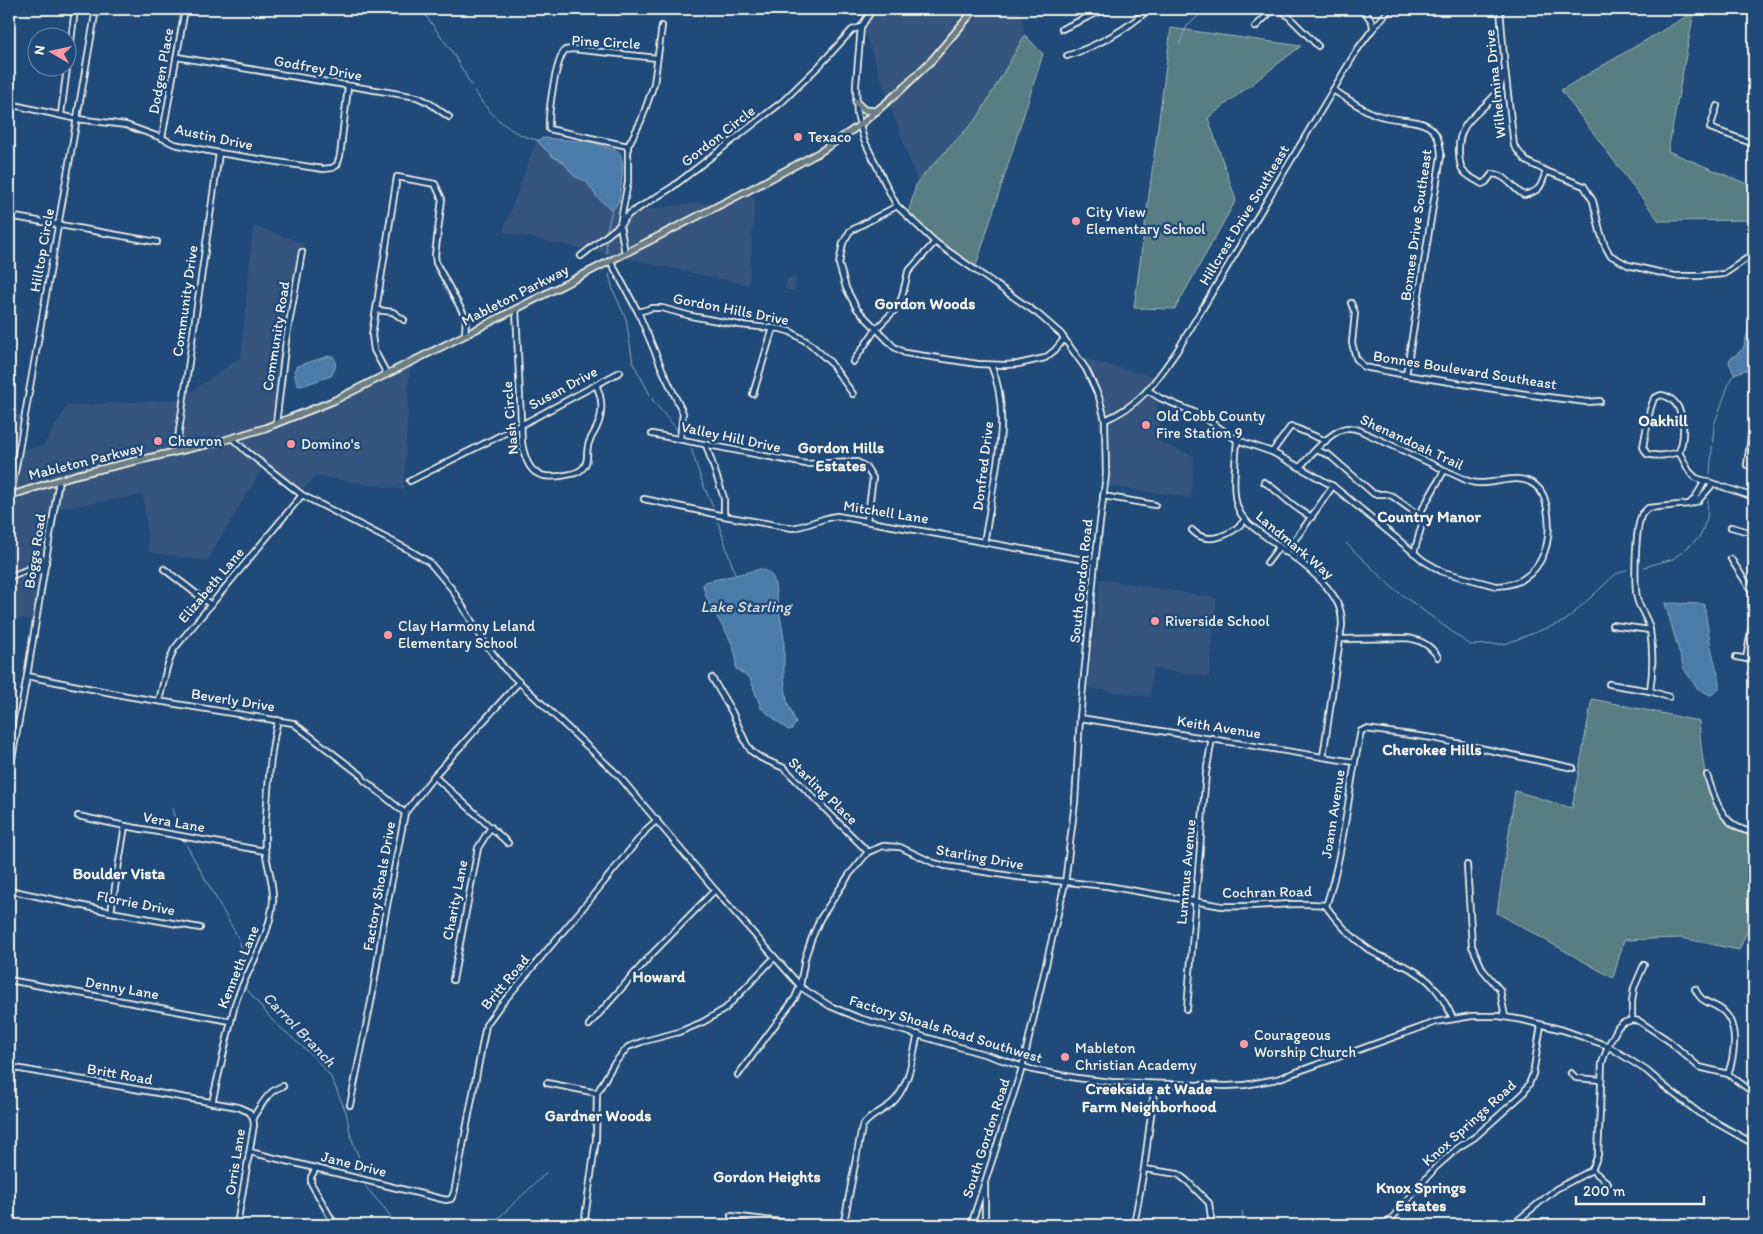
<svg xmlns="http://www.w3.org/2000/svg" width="1763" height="1234" font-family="Itim,sans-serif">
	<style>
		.built { fill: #34547f }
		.green { fill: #597d82; stroke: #a6b7b5 }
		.water { fill: #4c7ba9; stroke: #8faac2 }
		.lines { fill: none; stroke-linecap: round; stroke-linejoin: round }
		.stream { stroke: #8faac2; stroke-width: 1 }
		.minor-casing { stroke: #f4f1e8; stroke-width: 8 }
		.major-casing { stroke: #f4f1e8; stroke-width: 9 }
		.minor { stroke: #1f4a7a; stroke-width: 4.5 }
		.major { stroke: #6c7e84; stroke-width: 5.5 }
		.poi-dot { fill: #ff9aa2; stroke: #1f4a7a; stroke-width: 2 }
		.labels { text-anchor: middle; stroke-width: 5; stroke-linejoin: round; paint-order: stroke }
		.street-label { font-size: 15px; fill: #f4f1e8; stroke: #1f4a7a }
		.poi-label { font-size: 15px; fill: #f4f1e8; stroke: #1f4a7a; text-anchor: start }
		.neighbourhood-label { font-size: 16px; font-weight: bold; fill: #f4f1e8; stroke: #1f4a7a }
		.water-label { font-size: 16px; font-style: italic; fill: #dbdfdf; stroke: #1f4a7a }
	</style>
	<rect width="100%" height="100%" fill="#1f4a7a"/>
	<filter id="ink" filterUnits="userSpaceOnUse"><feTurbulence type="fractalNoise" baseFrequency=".02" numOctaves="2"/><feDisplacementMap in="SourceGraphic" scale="10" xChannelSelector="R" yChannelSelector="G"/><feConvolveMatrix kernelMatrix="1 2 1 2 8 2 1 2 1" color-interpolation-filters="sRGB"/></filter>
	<g filter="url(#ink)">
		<g class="built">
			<path d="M 875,9 L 1021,9 L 1025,35 L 978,117 L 917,182 L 862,24 Z"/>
			<path d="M 536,141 L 625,212 L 755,196 L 749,285 L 503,232 Z"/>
			<path d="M 253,226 L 304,243 L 273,424 L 410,358 L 404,490 L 316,476 L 302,491 L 264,465 L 207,561 L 149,552 L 143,495 L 54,509 L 34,619 L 9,618 L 9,416 L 23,414 L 15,452 L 44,445 L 67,406 L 181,399 L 241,357 Z"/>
			<path d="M 792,277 L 797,278 L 794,291 L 785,289 L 787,279 Z"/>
			<path d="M 1077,357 L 1156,377 L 1160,442 L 1194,456 L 1191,498 L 1102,485 L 1098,405 Z"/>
			<path d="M 1100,579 L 1217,598 L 1209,677 L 1153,668 L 1150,697 L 1088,688 Z"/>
		</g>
		<g class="green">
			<path d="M 1694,12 L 1668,151 L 1754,187 L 1754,220 L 1659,221 L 1561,90 Z"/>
			<path d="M 1171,28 L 1301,46 L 1208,118 L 1236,200 L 1175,309 L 1134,308 Z"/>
			<path d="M 1025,35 L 1043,54 L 975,269 L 907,217 L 917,182 L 978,117 Z"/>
			<path d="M 1592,699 L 1699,721 C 1702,756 1705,832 1754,833 L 1754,920 L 1752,920 L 1739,950 L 1682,938 L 1624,940 L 1613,978 L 1497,913 L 1515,791 L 1572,808 Z"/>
		</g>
		<g class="water">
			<path d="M 543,138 L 592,142 L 618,151 C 627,159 620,190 619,202 L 612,210 L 597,197 L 586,181 L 574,176 L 564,163 L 552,156 L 537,141 Z"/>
			<path d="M 1754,316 L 1754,367 L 1734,374 L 1729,362 L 1730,359 L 1743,349 L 1751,320 Z"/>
			<path d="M 329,356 L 333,356 C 338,362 335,371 331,376 L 301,386 L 297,385 L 294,371 L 297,366 Z"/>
			<path d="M 761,569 C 768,571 772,574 774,580 L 784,639 L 784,677 L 787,701 L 796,723 L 792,729 L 788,730 L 761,708 L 750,678 L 736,669 C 735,664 737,658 735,653 C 729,628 708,613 703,585 L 705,582 Z"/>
			<path d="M 1665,603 L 1704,604 L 1711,647 L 1719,679 L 1719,689 L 1715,693 L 1710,695 L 1697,688 L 1684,669 Z"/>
		</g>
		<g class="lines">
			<g class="stream">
				<path d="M 421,9 L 453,53 L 471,85"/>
				<path d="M 1179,45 L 1187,26 L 1206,9"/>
				<path d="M 474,91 C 479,96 481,102 486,107 C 500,123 517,137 538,140"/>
				<path d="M 607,230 L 612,210"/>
				<path d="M 606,239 L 607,253"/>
				<path d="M 609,274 L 613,290 L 626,319 L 633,363 L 654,402 L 678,431"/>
				<path d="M 691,448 L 702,482 L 713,507"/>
				<path d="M 1710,474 L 1714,425 L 1731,378 L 1736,373"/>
				<path d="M 718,522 L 735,574"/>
				<path d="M 1346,543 L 1394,589 L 1470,645 L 1505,644 L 1565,621 L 1616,574 L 1627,570"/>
				<path d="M 1644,567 L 1673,559 L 1700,537 L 1707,518 L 1708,500"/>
				<path d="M 172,808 L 176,824 L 179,830"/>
				<path d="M 183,839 L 240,941 L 243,960 L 242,979"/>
				<path d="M 245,987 L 272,1020 L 315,1058 L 331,1077 L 346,1112 L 351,1137 L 358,1155 L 361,1174"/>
				<path d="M 365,1186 L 386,1210 L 396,1225"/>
				<path d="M 1242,1211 L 1244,1225"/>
				<path d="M 491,1225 L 546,1173"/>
			</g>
			<g class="minor-casing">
				<g id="minor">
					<path d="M 860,9 L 891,10 L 904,9"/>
					<path d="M 962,9 L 972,12"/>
					<path d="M 1281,9 L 1318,46"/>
					<path d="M 1363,9 L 1372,22 L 1373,27"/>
					<path d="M 1500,9 L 1505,69 L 1514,146 L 1526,161 L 1546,171 L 1584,186 L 1593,201 L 1600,231 L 1605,246 L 1610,255 L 1628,265 L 1675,276 L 1699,276 L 1724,274 L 1746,259 L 1754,255"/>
					<path d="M 872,10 L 861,27 L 856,85 L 857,114 L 864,140 L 891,195 L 897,206 L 935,242 L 1038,314 L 1061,334 L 1086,369 L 1099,397 L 1105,420 L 1106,475 L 1095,562 L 1080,718 L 1075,802 L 1065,883 L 1022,1068 L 971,1225"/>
					<path d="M 1255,27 L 1274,9"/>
					<path d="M 1062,29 L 1105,9"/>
					<path d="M 1067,56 C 1096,46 1126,30 1149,9"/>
					<path d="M 177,57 L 417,97 L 428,102 L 449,117"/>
					<path d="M 68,65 L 75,9"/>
					<path d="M 1503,73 C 1502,79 1502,85 1498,91 C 1482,114 1457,119 1459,153 C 1460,175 1465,173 1482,184 L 1486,182 L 1492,174 C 1507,174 1512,189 1524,195 C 1541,191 1541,186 1546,171"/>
					<path d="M 1333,90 C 1347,98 1362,110 1377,115 C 1407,125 1440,112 1441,156 L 1406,375"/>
					<path d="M 9,104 L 77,119 L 126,125 L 162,138 L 174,144 L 219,153 L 323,169 L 332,168 L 337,165 L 340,156 L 348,87"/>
					<path d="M 1717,106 L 1710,128 L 1754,144"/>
					<path d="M 61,114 L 67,68"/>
					<path d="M 162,138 L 185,9"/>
					<path d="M 628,146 L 549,129 C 548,113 555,62 565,50 L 573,49 L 657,58"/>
					<path d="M 897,206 L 850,231 L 843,243 L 839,264 L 846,288 L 857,309 L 894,347 L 905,353 L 978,364 L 1005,365 L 1018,364 L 1045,358 L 1055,350 L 1064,339"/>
					<path d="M 9,216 L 157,242"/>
					<path d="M 625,253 L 620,225 L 628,182 L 628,146 L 641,121 L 654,84 L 662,26"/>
					<path d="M 581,256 L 620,225 L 629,214 L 671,188 L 782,102 L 820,65 L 852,30 L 861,27"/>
					<path d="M 610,260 L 638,312 L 663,371 L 683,413 L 680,438"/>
					<path d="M 1351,303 L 1355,313 L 1352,343 L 1356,358 L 1364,367 L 1406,375 L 1532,395 L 1587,402 L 1600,401"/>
					<path d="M 516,309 L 522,443 C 527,471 536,481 566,475 C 572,474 579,473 583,468 C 589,462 586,454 588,446 C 589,440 593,435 596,429 C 603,415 603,399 596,385"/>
					<path d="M 376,310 L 393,312 L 404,320"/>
					<path d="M 638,312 L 652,308 L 662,308 L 691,316 L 740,325 L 781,329 L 791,332 L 809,343 L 830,362 L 853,394"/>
					<path d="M 853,362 L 876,329 L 897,308 L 902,297 L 908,272 L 935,242"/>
					<path d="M 387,374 L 374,350 L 372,335 L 397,177 L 435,184 L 442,199 L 435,255 L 436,263 L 466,318 L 465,335"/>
					<path d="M 1149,391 L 1160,398 L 1201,415 L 1237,440 L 1272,452 L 1333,486 L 1424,561 L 1443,572 L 1496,586 C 1539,585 1554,546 1547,508 C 1545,499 1543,491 1535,485 C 1517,472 1498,484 1479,483 C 1475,483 1471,482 1468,481 L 1359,430 C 1354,428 1349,427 1343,429 C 1327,435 1311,455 1300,467"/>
					<path d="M 753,394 L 773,328"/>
					<path d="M 1661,395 C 1685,399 1687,434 1679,452 C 1668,455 1659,457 1647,454 L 1643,447 L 1650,410 L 1654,398 Z"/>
					<path d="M 1754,415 L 1747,465 L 1754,467"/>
					<path d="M 1105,420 C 1142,404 1155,382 1177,351 L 1357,50 L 1372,30 L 1390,9"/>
					<path d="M 276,424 L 286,340 L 302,252"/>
					<path d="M 652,434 L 806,464 L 857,462 L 866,467 L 873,478 L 867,521"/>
					<path d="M 232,438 L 246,451 L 302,495 L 409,550 L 429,562 L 452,589 L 485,643 L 504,668 L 619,776 L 715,890 L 802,988 L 830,1006 L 859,1018 L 987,1055 L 1033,1070 L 1077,1078 L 1111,1082 L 1227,1086 L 1245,1085 L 1277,1079 L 1436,1022 L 1472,1016 L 1498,1016 L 1523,1020 L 1563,1030 L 1608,1046 L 1647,1071 L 1664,1086 L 1699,1113 L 1754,1144"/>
					<path d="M 1237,440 C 1236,459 1231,491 1238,508 C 1240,515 1245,519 1249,524 C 1276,546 1322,572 1337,602 C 1341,609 1342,616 1342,625 L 1323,757"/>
					<path d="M 706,445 L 724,498 L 724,516"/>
					<path d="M 1316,450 L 1329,455 L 1374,494 L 1385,494 L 1392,496 L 1420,516 L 1422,524 L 1414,553"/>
					<path d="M 176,452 L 219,153"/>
					<path d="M 1272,452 L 1291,426 L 1326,441"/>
					<path d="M 1679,452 L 1689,471 L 1696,478 L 1754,497"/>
					<path d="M 410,481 L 521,425 L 620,372"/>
					<path d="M 1264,482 C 1281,492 1293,509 1312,517"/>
					<path d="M 11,495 L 96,9"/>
					<path d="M 1103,496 L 1155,505"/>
					<path d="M 644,499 L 724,516 L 792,528 C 808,526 821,518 837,516 L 1095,562"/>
					<path d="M 1690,503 L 1695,498 L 1705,481"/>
					<path d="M 1419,515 L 1444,471"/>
					<path d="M 1731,527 L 1749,532 L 1754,537"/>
					<path d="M 1192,530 C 1207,547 1233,534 1245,520"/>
					<path d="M 984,542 C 988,522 991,502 994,482 C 1001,443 1007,402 991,365"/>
					<path d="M 1285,552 L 1302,530 L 1333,486"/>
					<path d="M 1731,559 L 1753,593"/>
					<path d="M 1267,563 L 1279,547"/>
					<path d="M 164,569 L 211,605"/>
					<path d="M 9,577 L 46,562"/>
					<path d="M 1752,600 L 1754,592"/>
					<path d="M 1612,625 L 1650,630"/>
					<path d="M 1340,639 L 1407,638 C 1421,640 1430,645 1438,657"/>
					<path d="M 1736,657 L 1754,660"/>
					<path d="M 1746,659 L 1754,615"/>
					<path d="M 27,676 L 127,696 L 293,723 L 361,775 L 364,780 L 405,813"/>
					<path d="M 712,678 L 732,712 L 746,743 L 751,751 L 761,758 L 784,768 L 868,852"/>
					<path d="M 1609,684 L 1650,691 L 1669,697"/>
					<path d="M 1650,691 C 1653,671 1653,649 1650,630 C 1648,617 1639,609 1637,598 C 1634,582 1635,528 1642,514 C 1644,512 1646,510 1648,508 L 1689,504 L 1698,501 L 1713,484"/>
					<path d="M 159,701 L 167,667 L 174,649 L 302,495"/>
					<path d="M 1080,718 L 1354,762"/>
					<path d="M 9,775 L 27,676 L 59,480"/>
					<path d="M 1707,775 C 1715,801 1723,829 1754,832"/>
					<path d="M 434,776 L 508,843"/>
					<path d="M 78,816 L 125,826 L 265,851"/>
					<path d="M 1467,865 L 1472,946 L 1483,970 L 1500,990 L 1505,1017"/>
					<path d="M 9,890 L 111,912 L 200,928"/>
					<path d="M 1326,906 C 1345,849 1348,789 1361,731 L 1366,729 L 1433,738 L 1573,768"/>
					<path d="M 111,912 L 125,826"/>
					<path d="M 1754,950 C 1751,956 1751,960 1754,966"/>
					<path d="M 9,980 L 230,1021"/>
					<path d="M 453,980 L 478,848 L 491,827"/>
					<path d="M 1695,989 C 1702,1003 1707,1001 1719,1008 C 1740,1021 1735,1054 1728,1074"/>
					<path d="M 1187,1009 L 1206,773 L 1212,738"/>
					<path d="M 1632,1020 L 1632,1002 L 1634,988 L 1644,965"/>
					<path d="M 589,1025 L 651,955 L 715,890"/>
					<path d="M 9,1067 L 238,1107 L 249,1112 L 253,1117"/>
					<path d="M 1571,1073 L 1576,1078 L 1601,1080"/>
					<path d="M 738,1075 L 795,998 L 800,986 L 805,958 L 811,940 L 820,919 L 849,875 L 868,852 L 883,846 L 900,847 L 934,863 L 946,866 L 1017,877 L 1107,886 L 1222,906 C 1257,908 1291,901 1325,905 C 1337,922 1351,937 1368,949 C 1380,958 1394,961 1407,967 C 1432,979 1441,994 1453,1018"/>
					<path d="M 547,1083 L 597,1093"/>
					<path d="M 212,1103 L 235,1004 C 247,968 269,942 273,901 C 274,883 267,866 265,849 C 264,834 266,818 267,803 C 269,775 271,747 278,720"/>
					<path d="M 350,1105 L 372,997 L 383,926 L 405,813 L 434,776 L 519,682"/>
					<path d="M 250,1152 L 446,1200 L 451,1199 L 454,1193 L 486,1025 L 499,1007 L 582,909 L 647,829 L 657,820"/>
					<path d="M 316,1168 L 311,1177 L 311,1183 L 335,1225"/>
					<path d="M 1144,1169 L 1178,1174 L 1187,1181 L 1209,1203 L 1211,1217 L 1210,1225"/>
					<path d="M 1592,1170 L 1608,1183"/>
					<path d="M 731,1216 L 807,1225"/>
					<path d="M 237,1225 L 254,1125 L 253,1117 C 262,1105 268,1090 283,1086"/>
					<path d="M 584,1225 L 596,1139 L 597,1093 L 613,1065 L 628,1047 L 641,1042 L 679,1032 L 703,1022 L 725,1009 L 774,958"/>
					<path d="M 837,1225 L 842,1223 L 845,1217 L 862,1127 C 867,1117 883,1111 892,1103 C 910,1086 912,1057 918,1034"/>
					<path d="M 985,1225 L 985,1184"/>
					<path d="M 1134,1225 L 1144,1169 L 1155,1084"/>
					<path d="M 1386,1225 L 1436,1167 L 1459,1147 L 1475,1137 L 1523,1094 L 1529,1084 L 1533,1074 L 1541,1025"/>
					<path d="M 1512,1225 L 1556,1189 L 1592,1170 L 1598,1155 L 1602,1063 L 1608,1046 L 1618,1027 L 1623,1023 L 1632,1020 L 1639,1021 L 1669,1041 L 1699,1067 L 1728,1074 L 1754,1093"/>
				</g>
			</g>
			<g class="major-casing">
				<g id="major">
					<path d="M 856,102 L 864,110 L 877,111"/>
					<path d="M 9,496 L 75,475 L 222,441 L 265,428 L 333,401 L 465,335 L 753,188 L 820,152 L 860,125 L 901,90 L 932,60 L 975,9"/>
				</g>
			</g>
			<use href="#minor" class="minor"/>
			<use href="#major" class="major"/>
		</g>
	</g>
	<g class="poi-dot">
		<circle cx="798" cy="137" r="5"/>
		<circle cx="1076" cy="221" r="5"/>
		<circle cx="1146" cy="425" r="5"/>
		<circle cx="158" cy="441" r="5"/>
		<circle cx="291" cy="444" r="5"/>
		<circle cx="1155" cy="621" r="5"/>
		<circle cx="388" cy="635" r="5"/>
		<circle cx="1244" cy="1044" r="5"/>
		<circle cx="1065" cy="1057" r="5"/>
	</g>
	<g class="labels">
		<g class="street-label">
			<text transform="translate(606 42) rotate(3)" y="5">Pine Circle</text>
			<text transform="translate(318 68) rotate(10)" y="5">Godfrey Drive</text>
			<text transform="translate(161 71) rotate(-80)" y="5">Dodgen Place</text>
			<text transform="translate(1495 84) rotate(-96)" y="5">Wilhelmina Drive</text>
			<text transform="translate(718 136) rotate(-38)" y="5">Gordon Circle</text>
			<text transform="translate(214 137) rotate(12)" y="5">Austin Drive</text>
			<text transform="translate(1244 215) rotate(-59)" y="5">Hillcrest Drive Southeast</text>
			<text transform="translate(1416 225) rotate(-82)" y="5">Bonnes Drive Southeast</text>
			<text transform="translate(42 250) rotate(-80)" y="5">Hilltop Circle</text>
			<text transform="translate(515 295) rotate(-27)" y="5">Mableton Parkway</text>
			<text transform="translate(185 301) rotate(-82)" y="5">Community Drive</text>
			<text transform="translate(731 309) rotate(11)" y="5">Gordon Hills Drive</text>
			<text transform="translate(276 336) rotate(-81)" y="5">Community Road</text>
			<text transform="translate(1465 370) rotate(9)" y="5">Bonnes Boulevard Southeast</text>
			<text transform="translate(563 388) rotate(-28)" y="5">Susan Drive</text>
			<text transform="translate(510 418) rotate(-95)" y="5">Nash Circle</text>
			<text transform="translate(731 437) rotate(12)" y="5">Valley Hill Drive</text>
			<text transform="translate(1412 442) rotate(25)" y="5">Shenandoah Trail</text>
			<text transform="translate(86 461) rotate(-14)" y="5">Mableton Parkway</text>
			<text transform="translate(983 466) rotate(-83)" y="5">Donfred Drive</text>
			<text transform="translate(886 512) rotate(9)" y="5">Mitchell Lane</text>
			<text transform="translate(1295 545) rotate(40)" y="5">Landmark Way</text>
			<text transform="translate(35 551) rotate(-81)" y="5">Boggs Road</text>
			<text transform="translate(1081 581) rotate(-84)" y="5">South Gordon Road</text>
			<text transform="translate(211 585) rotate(-50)" y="5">Elizabeth Lane</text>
			<text transform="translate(233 700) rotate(9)" y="5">Beverly Drive</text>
			<text transform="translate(1219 727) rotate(9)" y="5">Keith Avenue</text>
			<text transform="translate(823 791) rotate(44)" y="5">Starling Place</text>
			<text transform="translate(1333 814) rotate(-81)" y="5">Joann Avenue</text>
			<text transform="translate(174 822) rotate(10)" y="5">Vera Lane</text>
			<text transform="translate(980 857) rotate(10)" y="5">Starling Drive</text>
			<text transform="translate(1186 872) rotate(-85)" y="5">Lummus Avenue</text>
			<text transform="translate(379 886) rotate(-80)" y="5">Factory Shoals Drive</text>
			<text transform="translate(1267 892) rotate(-1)" y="5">Cochran Road</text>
			<text transform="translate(455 900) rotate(-79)" y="5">Charity Lane</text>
			<text transform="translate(136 903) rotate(11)" y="5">Florrie Drive</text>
			<text transform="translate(238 967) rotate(-68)" y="5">Kenneth Lane</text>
			<text transform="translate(505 982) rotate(-50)" y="5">Britt Road</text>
			<text transform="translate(122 988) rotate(10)" y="5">Denny Lane</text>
			<text transform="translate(946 1029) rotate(17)" y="5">Factory Shoals Road Southwest</text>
			<text transform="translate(120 1074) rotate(10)" y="5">Britt Road</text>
			<text transform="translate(1469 1123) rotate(-42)" y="5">Knox Springs Road</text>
			<text transform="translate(986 1138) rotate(-72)" y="5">South Gordon Road</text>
			<text transform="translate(235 1162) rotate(-81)" y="5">Orris Lane</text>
			<text transform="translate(354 1164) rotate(14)" y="5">Jane Drive</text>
		</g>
		<g class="poi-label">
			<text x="808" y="142">Texaco</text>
			<text x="1086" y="217">City View<tspan x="1086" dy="17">Elementary School</tspan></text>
			<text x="1156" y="421">Old Cobb County<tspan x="1156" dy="17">Fire Station 9</tspan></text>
			<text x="168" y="446">Chevron</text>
			<text x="301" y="449">Domino's</text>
			<text x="1165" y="626">Riverside School</text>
			<text x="398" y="631">Clay Harmony Leland<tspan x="398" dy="17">Elementary School</tspan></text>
			<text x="1254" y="1040">Courageous<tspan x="1254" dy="17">Worship Church</tspan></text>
			<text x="1075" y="1053">Mableton<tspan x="1075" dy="17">Christian Academy</tspan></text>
		</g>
		<g class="neighbourhood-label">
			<text x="925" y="309">Gordon Woods</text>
			<text x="1663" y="426">Oakhill</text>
			<text x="841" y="453">Gordon Hills<tspan x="841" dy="18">Estates</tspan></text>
			<text x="1429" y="522">Country Manor</text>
			<text x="1432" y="755">Cherokee Hills</text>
			<text x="119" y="879">Boulder Vista</text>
			<text x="659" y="982">Howard</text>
			<text x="1149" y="1094">Creekside at Wade<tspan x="1149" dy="18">Farm Neighborhood</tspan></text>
			<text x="598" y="1121">Gardner Woods</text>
			<text x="767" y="1182">Gordon Heights</text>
			<text x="1421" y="1193">Knox Springs<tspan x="1421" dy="18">Estates</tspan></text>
		</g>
		<g class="water-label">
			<text x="746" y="612">Lake Starling</text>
			<text transform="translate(300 1029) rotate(46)" y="6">Carrol Branch</text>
		</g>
	</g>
	<rect width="1763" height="1234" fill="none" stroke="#1f4a7a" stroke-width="30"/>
	<rect x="15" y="15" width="1733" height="1204" fill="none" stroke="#f4f1e8" stroke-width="2" filter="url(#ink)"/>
	<g transform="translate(52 52) rotate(279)"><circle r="24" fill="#1f4a7a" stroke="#748da6"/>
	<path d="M0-4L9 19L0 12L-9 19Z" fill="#ff9aa2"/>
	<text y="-8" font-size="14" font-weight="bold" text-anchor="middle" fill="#f4f1e8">N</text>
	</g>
	<path d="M1576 1196v8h128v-8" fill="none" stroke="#f4f1e8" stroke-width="2.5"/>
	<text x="1583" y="1196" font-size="15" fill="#f4f1e8" stroke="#1f4a7a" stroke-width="4" paint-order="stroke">200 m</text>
</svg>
